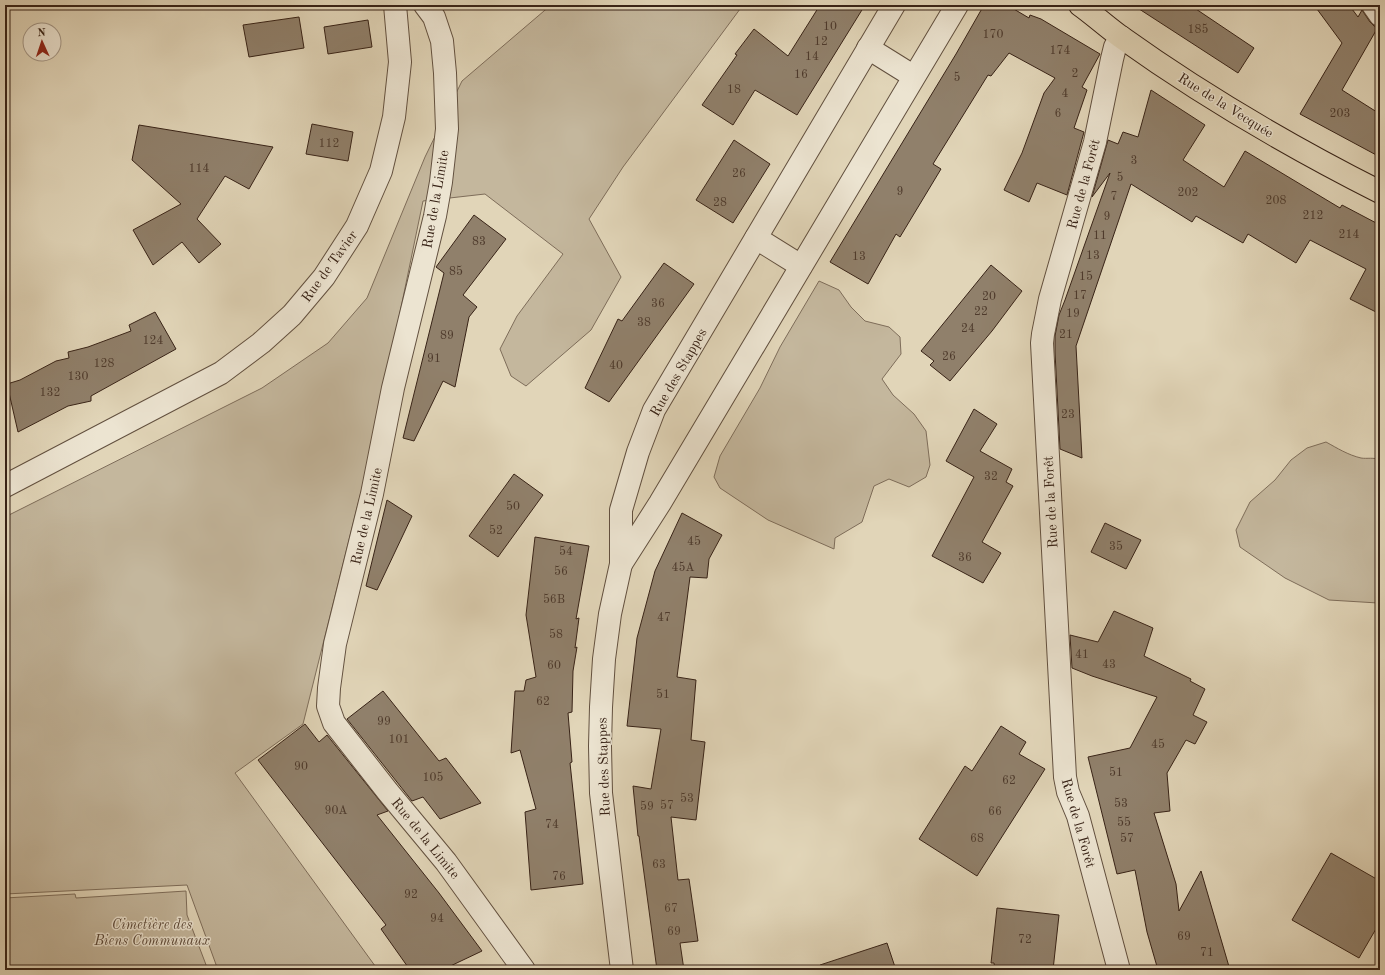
<svg xmlns="http://www.w3.org/2000/svg" width="1385" height="975" font-family="'Old Standard TT',serif">
	<style>
		.green { fill: #c4b79d; stroke: #7e6d5a }
		.building { fill: #90806b; stroke: #382317 }
		.lines { fill: none; stroke-linecap: round; stroke-linejoin: round }
		.minor-casing { stroke: #62503f; stroke-width: 24 }
		.major-casing { stroke: #382317; stroke-width: 24 }
		.minor { stroke: #ece4d1; stroke-width: 22 }
		.major { stroke: #e1d5b8; stroke-width: 22 }
		.labels { text-anchor: middle; stroke-width: 3; stroke-linejoin: round; paint-order: stroke }
		.number-label { font-size: 12px; fill: #4e3a2c }
		.street-label { font-size: 14px; fill: #382317; stroke: #ece4d1 }
		.park-label { font-size: 14px; font-style: italic; fill: #5b4838; stroke: #ece4d1 }
	</style>
	<rect width="100%" height="100%" fill="#e1d5b8"/>
	<filter id="stains"><feTurbulence type="fractalNoise" baseFrequency=".005" numOctaves="4"/><feColorMatrix values="0 0 0 0 .2 0 0 0 0 .09 0 0 0 0 .02 0 0 0 .5 -.17"/></filter>
	<radialGradient id="worn" r=".72"><stop offset=".6" stop-color="#630" stop-opacity="0"/><stop offset="1" stop-color="#630" stop-opacity=".3"/></radialGradient>
	<g class="green">
		<path d="M 551,5 L 743,5 L 623,167 L 589,219 L 621,277 L 591,330 L 526,386 L 511,376 L 500,349 L 517,316 L 563,254 L 485,194 L 423,201 L 372,448 L 303,724 L 235,773 L 378,970 L 218,970 L 187,885 L 5,894 L 5,517 L 262,388 L 328,343 L 367,298 L 425,157 L 462,81 Z"/>
		<path d="M 819,281 L 839,290 L 851,307 L 865,321 L 889,327 L 900,337 L 901,354 L 882,379 L 893,395 L 914,414 L 926,431 L 930,465 L 926,477 L 909,487 L 889,479 L 874,486 L 862,522 L 835,538 L 834,549 L 768,520 L 720,488 L 714,477 L 720,456 L 760,388 L 780,347 Z"/>
		<path d="M 1326,442 C 1337,448 1348,455 1361,458 C 1367,459 1374,457 1380,460 L 1380,601 L 1378,603 L 1329,600 L 1285,578 L 1240,547 L 1236,530 L 1250,502 L 1275,480 L 1291,460 L 1307,448 Z"/>
		<path d="M 186,891 L 187,915 L 208,970 L 5,970 L 5,898 L 75,894 L 76,898 Z"/>
	</g>
	<g class="building">
		<path d="M 820,5 L 865,5 L 797,115 L 755,90 L 733,125 L 702,105 L 737,55 L 735,54 L 754,29 L 788,56 Z"/>
		<path d="M 984,5 L 1007,5 L 1029,18 L 1030,15 L 1041,19 L 1100,54 L 1082,87 L 1087,90 L 1074,128 L 1084,132 L 1067,195 L 1037,183 L 1029,202 L 1004,190 L 1022,153 L 1044,93 L 1055,78 L 1009,53 L 991,76 L 988,75 L 933,164 L 941,169 L 900,237 L 896,234 L 868,284 L 830,262 L 956,54 Z"/>
		<path d="M 1133,5 L 1190,5 L 1254,48 L 1238,73 Z"/>
		<path d="M 1314,5 L 1349,5 L 1358,17 L 1362,10 L 1370,22 L 1374,26 L 1378,27 L 1342,90 L 1380,114 L 1380,157 L 1300,114 L 1342,43 Z"/>
		<path d="M 299,17 L 304,48 L 249,57 L 243,25 Z"/>
		<path d="M 368,20 L 372,47 L 328,54 L 324,27 Z"/>
		<path d="M 1151,90 L 1205,125 L 1183,160 L 1224,187 L 1245,151 L 1340,208 L 1342,205 L 1380,225 L 1380,314 L 1350,299 L 1366,269 L 1310,240 L 1296,263 L 1248,234 L 1243,243 L 1196,216 L 1192,222 L 1131,184 L 1076,346 L 1082,458 L 1060,449 L 1055,352 L 1055,336 L 1059,315 L 1065,300 L 1110,173 L 1092,197 L 1108,140 L 1118,144 L 1123,132 L 1138,137 Z"/>
		<path d="M 312,124 L 353,132 L 348,161 L 306,154 Z"/>
		<path d="M 139,125 L 273,147 L 249,189 L 225,176 L 197,219 L 221,244 L 199,263 L 182,242 L 153,265 L 133,230 L 181,204 L 132,160 Z"/>
		<path d="M 734,140 L 770,164 L 733,223 L 696,200 Z"/>
		<path d="M 474,215 L 506,239 L 463,295 L 477,307 L 469,317 L 455,387 L 443,381 L 414,441 L 403,438 L 444,273 L 436,267 Z"/>
		<path d="M 664,263 L 694,284 L 609,402 L 585,388 L 618,319 L 622,321 Z"/>
		<path d="M 991,265 L 1022,291 L 992,331 L 950,381 L 930,365 L 934,361 L 921,351 Z"/>
		<path d="M 155,312 L 176,349 L 91,396 L 91,401 L 68,406 L 18,432 L 7,384 L 20,380 L 56,361 L 69,358 L 68,352 L 88,347 L 131,331 L 129,325 Z"/>
		<path d="M 974,409 L 997,424 L 980,451 L 1012,469 L 1006,482 L 1013,486 L 982,542 L 1001,553 L 983,583 L 932,556 L 974,477 L 946,461 Z"/>
		<path d="M 514,474 L 543,495 L 498,557 L 469,536 Z"/>
		<path d="M 387,500 L 412,516 L 377,590 L 366,586 Z"/>
		<path d="M 682,513 L 722,535 L 709,559 L 707,578 L 690,577 L 677,677 L 696,680 L 691,740 L 705,742 L 696,820 L 671,817 L 678,880 L 689,879 L 698,941 L 680,943 L 684,970 L 657,970 L 639,836 L 638,836 L 633,786 L 651,789 L 661,729 L 627,726 L 637,638 L 655,571 Z"/>
		<path d="M 1105,523 L 1141,540 L 1126,569 L 1091,552 Z"/>
		<path d="M 535,537 L 589,546 L 576,619 L 579,618 L 575,648 L 577,647 L 573,671 L 572,712 L 568,713 L 572,762 L 570,763 L 583,884 L 531,890 L 525,812 L 536,809 L 520,750 L 511,753 L 515,691 L 524,691 L 526,680 L 536,677 L 526,615 Z"/>
		<path d="M 1114,611 L 1153,628 L 1144,656 L 1191,679 L 1190,681 L 1205,689 L 1193,715 L 1207,722 L 1195,744 L 1186,740 L 1167,773 L 1170,811 L 1154,813 L 1176,884 L 1179,911 L 1201,871 L 1230,970 L 1158,970 L 1147,932 L 1135,870 L 1117,874 L 1088,757 L 1130,748 L 1157,697 L 1092,676 L 1072,668 L 1070,635 L 1098,642 Z"/>
		<path d="M 383,691 L 439,761 L 446,758 L 481,803 L 440,819 L 423,797 L 412,801 L 347,719 Z"/>
		<path d="M 305,724 L 319,742 L 327,735 L 388,811 L 377,815 L 439,893 L 482,951 L 442,970 L 410,970 L 381,929 L 386,925 L 258,760 Z"/>
		<path d="M 1001,726 L 1026,742 L 1019,754 L 1045,769 L 977,876 L 919,839 L 965,766 L 972,771 Z"/>
		<path d="M 1331,853 L 1380,881 L 1380,922 L 1359,958 L 1292,920 Z"/>
		<path d="M 997,908 L 1059,915 L 1053,970 L 995,970 L 994,963 L 991,963 Z"/>
		<path d="M 887,943 L 896,970 L 821,970 L 820,965 Z"/>
	</g>
	<g class="lines">
		<g class="minor-casing">
			<g id="minor">
				<path d="M 425,5 L 434,17 L 442,41 L 445,73 L 447,129 L 441,182 L 435,216 L 393,388 L 372,494 L 335,644 L 329,688 L 328,706 L 334,723 L 388,792 L 446,862 L 524,970"/>
				<path d="M 1373,5 L 1380,15"/>
				<path d="M 868,48 L 913,76"/>
				<path d="M 756,238 L 801,266"/>
				<path d="M 5,486 L 221,373 L 261,343 L 292,315 L 324,277 L 357,226 L 381,171 L 394,117 L 400,62 L 395,5"/>
				<path d="M 621,564 L 660,503 L 957,5"/>
				<path d="M 622,970 L 601,793 L 600,746 L 601,707 L 604,659 L 610,614 L 621,564 L 621,510 L 638,452 L 654,410 L 894,5"/>
				<path d="M 1119,970 L 1078,816 L 1068,792 L 1065,777 L 1042,343 L 1043,334 L 1050,299 L 1095,142 L 1112,59 L 1115,47 L 1121,37"/>
			</g>
		</g>
		<g class="major-casing">
			<path id="major" d="M 1080,5 C 1094,15 1107,27 1121,37 C 1202,95 1291,147 1380,192"/>
		</g>
		<use href="#minor" class="minor"/>
		<use href="#major" class="major"/>
	</g>
	<g class="labels">
		<g class="number-label">
			<text x="830" y="30">10</text>
			<text x="1198" y="33">185</text>
			<text x="993" y="38">170</text>
			<text x="821" y="45">12</text>
			<text x="1060" y="54">174</text>
			<text x="812" y="60">14</text>
			<text x="1075" y="77">2</text>
			<text x="801" y="78">16</text>
			<text x="957" y="81">5</text>
			<text x="734" y="93">18</text>
			<text x="1065" y="97">4</text>
			<text x="1058" y="117">6</text>
			<text x="1340" y="117">203</text>
			<text x="329" y="147">112</text>
			<text x="1134" y="164">3</text>
			<text x="199" y="172">114</text>
			<text x="739" y="177">26</text>
			<text x="1120" y="181">5</text>
			<text x="900" y="195">9</text>
			<text x="1188" y="196">202</text>
			<text x="1114" y="200">7</text>
			<text x="1276" y="204">208</text>
			<text x="720" y="206">28</text>
			<text x="1313" y="219">212</text>
			<text x="1107" y="220">9</text>
			<text x="1349" y="238">214</text>
			<text x="1100" y="239">11</text>
			<text x="479" y="245">83</text>
			<text x="1093" y="259">13</text>
			<text x="859" y="260">13</text>
			<text x="456" y="275">85</text>
			<text x="1086" y="280">15</text>
			<text x="1080" y="299">17</text>
			<text x="989" y="300">20</text>
			<text x="658" y="307">36</text>
			<text x="981" y="315">22</text>
			<text x="1073" y="317">19</text>
			<text x="644" y="326">38</text>
			<text x="968" y="332">24</text>
			<text x="1066" y="338">21</text>
			<text x="447" y="339">89</text>
			<text x="153" y="344">124</text>
			<text x="949" y="360">26</text>
			<text x="434" y="362">91</text>
			<text x="104" y="367">128</text>
			<text x="616" y="369">40</text>
			<text x="78" y="380">130</text>
			<text x="50" y="396">132</text>
			<text x="1068" y="418">23</text>
			<text x="991" y="480">32</text>
			<text x="513" y="510">50</text>
			<text x="496" y="534">52</text>
			<text x="694" y="545">45</text>
			<text x="1116" y="550">35</text>
			<text x="566" y="555">54</text>
			<text x="965" y="561">36</text>
			<text x="683" y="571">45A</text>
			<text x="561" y="575">56</text>
			<text x="554" y="603">56B</text>
			<text x="664" y="621">47</text>
			<text x="556" y="638">58</text>
			<text x="1082" y="658">41</text>
			<text x="1109" y="668">43</text>
			<text x="554" y="669">60</text>
			<text x="663" y="698">51</text>
			<text x="543" y="705">62</text>
			<text x="384" y="725">99</text>
			<text x="399" y="743">101</text>
			<text x="1158" y="748">45</text>
			<text x="301" y="770">90</text>
			<text x="1116" y="776">51</text>
			<text x="433" y="781">105</text>
			<text x="1009" y="784">62</text>
			<text x="687" y="802">53</text>
			<text x="1121" y="807">53</text>
			<text x="667" y="809">57</text>
			<text x="647" y="810">59</text>
			<text x="336" y="814">90A</text>
			<text x="995" y="815">66</text>
			<text x="1124" y="826">55</text>
			<text x="552" y="828">74</text>
			<text x="977" y="842">68</text>
			<text x="1127" y="842">57</text>
			<text x="659" y="868">63</text>
			<text x="559" y="880">76</text>
			<text x="411" y="898">92</text>
			<text x="671" y="912">67</text>
			<text x="437" y="922">94</text>
			<text x="674" y="935">69</text>
			<text x="1184" y="940">69</text>
			<text x="1025" y="943">72</text>
			<text x="1207" y="956">71</text>
		</g>
		<g class="street-label">
			<text transform="translate(1226 105) rotate(32)" y="5">Rue de la Vecquée</text>
			<text transform="translate(1083 184) rotate(-75)" y="5">Rue de la Forêt</text>
			<text transform="translate(435 199) rotate(-80)" y="5">Rue de la Limite</text>
			<text transform="translate(329 266) rotate(-54)" y="5">Rue de Tavier</text>
			<text transform="translate(678 372) rotate(-60)" y="5">Rue des Stappes</text>
			<text transform="translate(1050 502) rotate(-93)" y="5">Rue de la Forêt</text>
			<text transform="translate(366 516) rotate(-77)" y="5">Rue de la Limite</text>
			<text transform="translate(603 767) rotate(-92)" y="5">Rue des Stappes</text>
			<text transform="translate(1079 823) rotate(74)" y="5">Rue de la Forêt</text>
			<text transform="translate(426 838) rotate(51)" y="5">Rue de la Limite</text>
		</g>
		<g class="park-label">
			<text x="152" y="929">Cimetière des<tspan x="152" dy="16">Biens Communaux</tspan></text>
		</g>
	</g>
	<rect width="1385" height="975" fill="none" stroke="#e1d5b8" stroke-width="20"/>
	<rect x="6" y="6" width="1373" height="963" fill="none" stroke="#382317" stroke-width="2"/>
	<rect x="10" y="10" width="1365" height="955" fill="none" stroke="#382317"/>
	<g transform="translate(42 42) rotate(357)"><circle r="19" fill="#ece4d1" stroke="#a49787"/>
	<path d="M0-3L7 15L0 10L-7 15Z" fill="#8f2418"/>
	<text y="-6" font-size="11" font-weight="bold" text-anchor="middle" fill="#382317">N</text>
	</g>
	<rect width="100%" height="100%" filter="url(#stains)"/>
	<rect width="100%" height="100%" fill="url(#worn)"/>
</svg>
